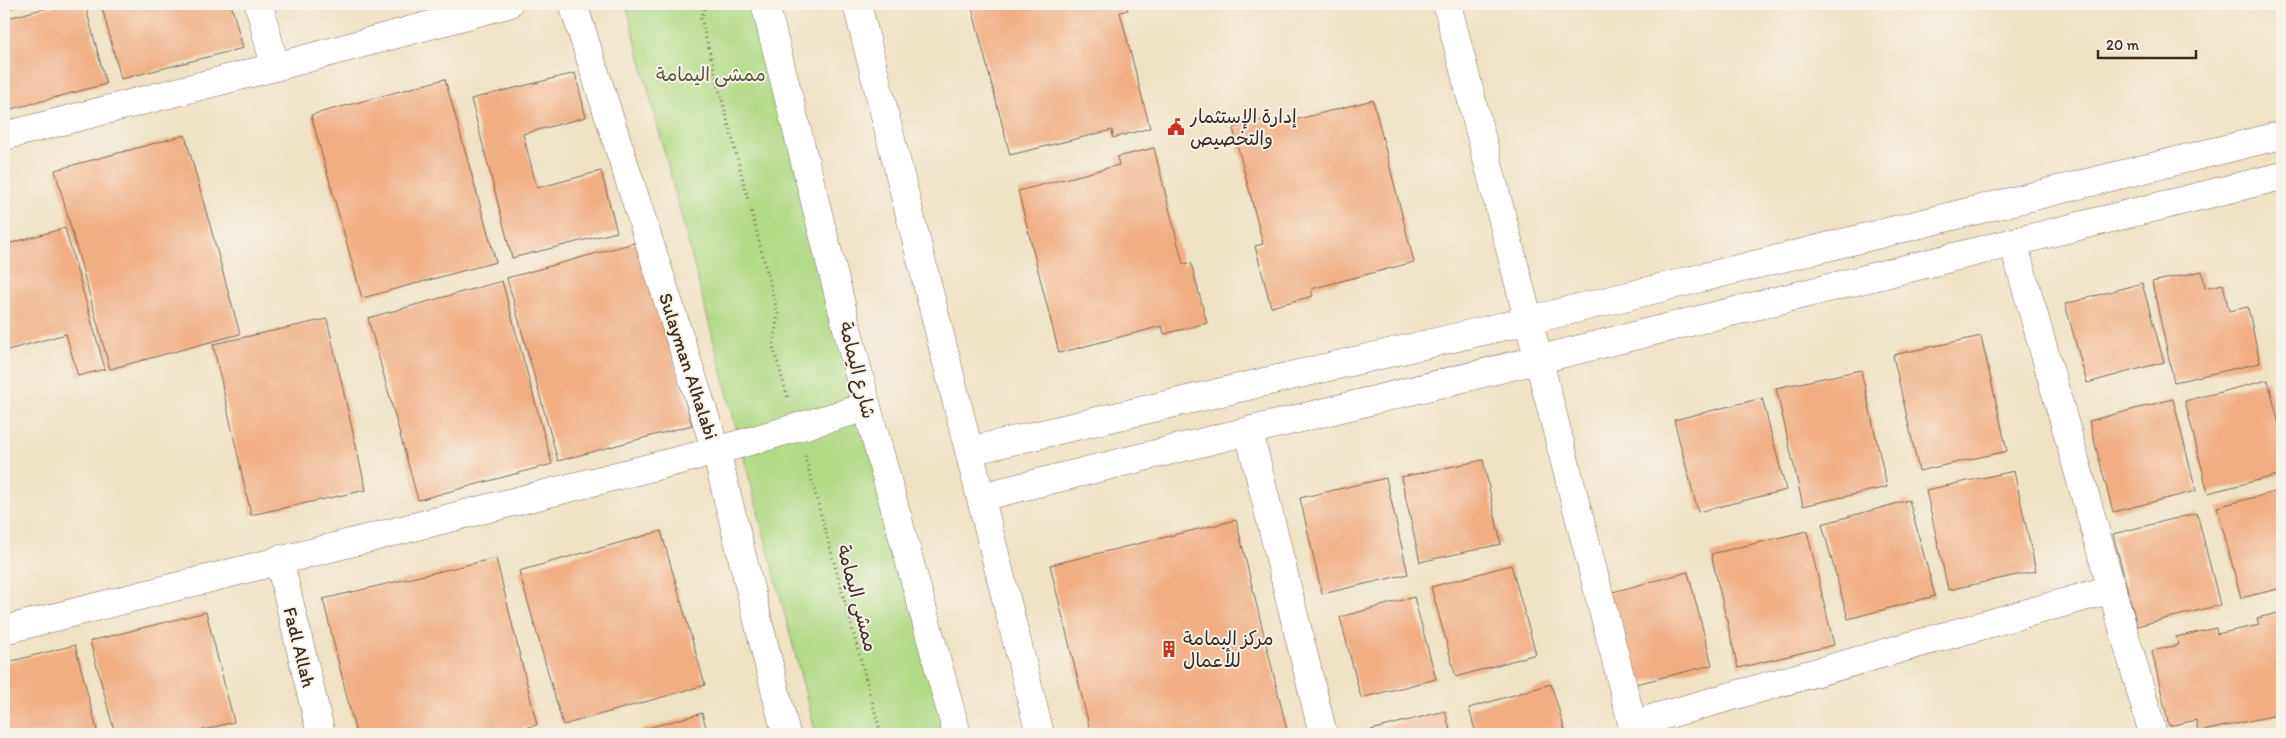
<svg xmlns="http://www.w3.org/2000/svg" width="2286" height="738" font-family="Itim,'Playpen Sans Arabic',sans-serif">
	<style>
		.green { fill: #b0da85; stroke: #768252 }
		.building { fill: #f1ae83 }
		.lines { fill: none; stroke-linecap: round; stroke-linejoin: round }
		.minor-casing { stroke: #7a6a58; stroke-width: 29 }
		.major-casing { stroke: #7a6a58; stroke-width: 29 }
		.path { stroke: #7a6a58; stroke-width: 3; stroke-dasharray: 1 4; stroke-linecap: butt }
		.minor { stroke: #fff; stroke-width: 28 }
		.major { stroke: #fff; stroke-width: 28 }
		.labels { text-anchor: middle; stroke-width: 4; stroke-linejoin: round; paint-order: stroke }
		.park-label { font-size: 19px; fill: #585638; stroke: #f7f3e8 }
		.poi-label { font-size: 19px; fill: #3b2a1e; stroke: #f7f3e8; text-anchor: start }
		.street-label { font-size: 19px; fill: #3b2a1e; stroke: #f7f3e8 }
	</style>
	<rect width="100%" height="100%" fill="#f7f3e8"/>
	<filter id="ink" filterUnits="userSpaceOnUse"><feTurbulence type="fractalNoise" baseFrequency=".02" numOctaves="2"/><feDisplacementMap in="SourceGraphic" scale="10" xChannelSelector="R" yChannelSelector="G"/><feConvolveMatrix kernelMatrix="1 2 1 2 8 2 1 2 1" color-interpolation-filters="sRGB"/></filter>
	<filter id="wash" filterUnits="userSpaceOnUse"><feTurbulence type="fractalNoise" baseFrequency=".0096" numOctaves="4" result="noise"/><feDisplacementMap in="SourceGraphic" scale="20" xChannelSelector="R" yChannelSelector="G"/><feGaussianBlur stdDeviation="1.12" result="paint"/><feColorMatrix in="noise" values="0 0 0 0 0 0 0 0 0 0 0 0 0 0 0 0 0 1.4 0 .05"/><feComposite in="paint" operator="in"/></filter>
	<g filter="url(#wash)">
		<rect width="100%" height="100%" fill="#f0e2c4"/>
		<path class="green" d="M 626,4 L 760,4 L 947,734 L 816,734 Z"/>
		<g id="blocks">
			<g class="building">
				<path d="M 4,4 L 25,4 L 4,10 Z"/>
				<path d="M 62,4 L 85,4 L 106,84 L 4,111 L 4,19 Z"/>
				<path d="M 101,4 L 231,4 L 243,48 L 121,79 Z"/>
				<path d="M 971,4 L 1126,4 L 1128,10 L 1120,12 L 1150,128 L 1113,138 L 1112,130 L 1010,155 Z"/>
				<path d="M 575,73 L 586,117 L 523,134 L 537,188 L 601,171 L 617,232 L 512,258 L 471,99 Z"/>
				<path d="M 445,79 L 496,262 L 362,298 L 311,115 Z"/>
				<path d="M 1373,100 L 1414,262 L 1311,289 L 1313,296 L 1271,307 L 1255,246 L 1263,244 L 1233,128 L 1270,118 L 1271,126 Z"/>
				<path d="M 185,135 L 240,334 L 110,369 L 55,170 Z"/>
				<path d="M 1154,148 L 1183,264 L 1191,263 L 1207,323 L 1164,334 L 1162,326 L 1059,353 L 1018,191 L 1119,165 L 1117,157 Z"/>
				<path d="M 65,228 L 105,369 L 78,376 L 66,334 L 4,351 L 4,245 Z"/>
				<path d="M 641,241 L 692,425 L 558,461 L 507,278 Z"/>
				<path d="M 2202,271 L 2205,288 L 2223,284 L 2229,311 L 2248,307 L 2260,363 L 2174,382 L 2152,282 Z"/>
				<path d="M 502,281 L 552,464 L 418,500 L 368,318 Z"/>
				<path d="M 2142,283 L 2164,362 L 2087,383 L 2065,304 Z"/>
				<path d="M 327,319 L 366,490 L 251,515 L 213,344 Z"/>
				<path d="M 1981,336 L 2007,451 L 1919,471 L 1893,355 Z"/>
				<path d="M 1861,370 L 1887,487 L 1803,506 L 1776,388 Z"/>
				<path d="M 2268,380 L 2282,436 L 2282,474 L 2208,493 L 2185,401 Z"/>
				<path d="M 1762,398 L 1786,490 L 1698,512 L 1674,420 Z"/>
				<path d="M 2173,399 L 2196,491 L 2113,512 L 2089,421 Z"/>
				<path d="M 1483,460 L 1501,544 L 1420,562 L 1401,477 Z"/>
				<path d="M 2014,471 L 2036,571 L 1948,590 L 1926,490 Z"/>
				<path d="M 1386,478 L 1408,574 L 1322,594 L 1300,498 Z"/>
				<path d="M 2282,490 L 2282,588 L 2241,598 L 2217,507 Z"/>
				<path d="M 1909,500 L 1935,596 L 1848,619 L 1822,524 Z"/>
				<path d="M 2197,513 L 2220,605 L 2137,626 L 2113,534 Z"/>
				<path d="M 1236,520 L 1288,734 L 1091,734 L 1050,565 Z"/>
				<path d="M 661,531 L 705,685 L 563,725 L 519,571 Z"/>
				<path d="M 1807,531 L 1834,645 L 1738,668 L 1711,554 Z"/>
				<path d="M 496,558 L 537,725 L 499,734 L 356,734 L 323,599 Z"/>
				<path d="M 1511,565 L 1536,654 L 1456,677 L 1431,587 Z"/>
				<path d="M 1688,572 L 1712,665 L 1628,686 L 1605,594 Z"/>
				<path d="M 1414,597 L 1436,679 L 1361,698 L 1340,617 Z"/>
				<path d="M 206,612 L 234,722 L 188,734 L 115,734 L 90,641 Z"/>
				<path d="M 2282,612 L 2282,714 L 2198,732 L 2196,720 L 2169,726 L 2152,651 L 2178,645 L 2176,637 L 2216,628 L 2217,634 L 2259,625 L 2257,618 Z"/>
				<path d="M 75,645 L 98,734 L 4,734 L 4,663 Z"/>
				<path d="M 1551,684 L 1566,734 L 1476,734 L 1469,708 Z"/>
				<path d="M 1445,711 L 1451,734 L 1372,734 L 1371,730 Z"/>
				<path d="M 702,713 L 708,734 L 627,734 Z"/>
			</g>
		</g>
	</g>
	<g filter="url(#ink)">
		<use href="#blocks" fill-opacity="0" stroke="#7a6a58" stroke-width="1"/>
		<g class="lines">
			<g class="minor-casing">
				<g id="minor">
					<path d="M 259,4 L 275,67"/>
					<path d="M 573,4 L 716,451 L 786,734"/>
					<path d="M 1447,4 L 1635,734"/>
					<path d="M 4,136 L 275,67 L 508,4"/>
					<path d="M 2013,242 L 2153,734"/>
					<path d="M 1249,432 L 1323,734"/>
					<path d="M 969,451 L 1530,320 L 2282,135"/>
					<path d="M 981,497 L 2282,176"/>
					<path d="M 279,559 L 321,734"/>
					<path d="M 4,630 L 716,451 L 867,407"/>
					<path d="M 1633,724 L 2112,589"/>
				</g>
			</g>
			<g class="major-casing">
				<g id="major">
					<path d="M 765,4 L 867,407 L 957,734"/>
					<path d="M 857,4 L 1040,734"/>
				</g>
			</g>
			<g class="path">
				<path d="M 706,4 L 701,19 L 778,314 L 773,347 L 788,398"/>
				<path d="M 805,456 L 881,734"/>
			</g>
			<use href="#minor" class="minor"/>
			<use href="#major" class="major"/>
		</g>
	</g>
	<defs>
		<g id="civic-bare" transform="scale(1.35)"><path d="M-.6-6.5H3V-4.5H.6V-3L4-1V1h2V6H-6V1h2V-1L-.6-3ZM-1.2 2.5V6h2.4V2.5Z" fill="#c8321e" stroke="#f7f3e8" stroke-width="2.5" paint-order="stroke"/></g>
		<g id="building-bare" transform="scale(1.35)"><path d="M-4-6H4V6H1V3H-1V6H-4ZM-2.5-4.3h1.7v1.8h-1.7ZM.8-4.3h1.7v1.8H.8ZM-2.5-1h1.7V.8h-1.7ZM.8-1h1.7V.8H.8Z" fill="#c8321e" stroke="#f7f3e8" stroke-width="2.5" paint-order="stroke"/></g>
	</defs>
	<g fill-rule="evenodd">
		<use href="#civic-bare" x="1176" y="127"/>
		<use href="#building-bare" x="1169" y="649"/>
	</g>
	<g class="labels">
		<g class="park-label">
			<text x="711" y="81">ممشى اليمامة</text>
		</g>
		<g class="poi-label">
			<text x="1190" y="123">إدارة الإستثمار<tspan x="1190" dy="22">والتخصيص</tspan></text>
			<text x="1183" y="645">مركز اليمامة<tspan x="1183" dy="22">للأعمال</tspan></text>
		</g>
		<g class="street-label">
			<text transform="translate(689 366) rotate(72)" y="7">Sulayman Alhalabi</text>
			<text transform="translate(858 370) rotate(76)" y="7">شارع اليمامة</text>
			<text transform="translate(858 598) rotate(75)" y="7">ممشى اليمامة</text>
			<text transform="translate(300 647) rotate(76)" y="7">Fadl Allah</text>
		</g>
	</g>
	<rect width="2286" height="738" fill="none" stroke="#f7f3e8" stroke-width="20"/>
	<path d="M2098 50v8h98v-8" fill="none" stroke="#3b2a1e" stroke-width="2.5"/>
	<text x="2106" y="50" font-size="15" fill="#3b2a1e" stroke="#f7f3e8" stroke-width="4" paint-order="stroke">20 m</text>
</svg>
